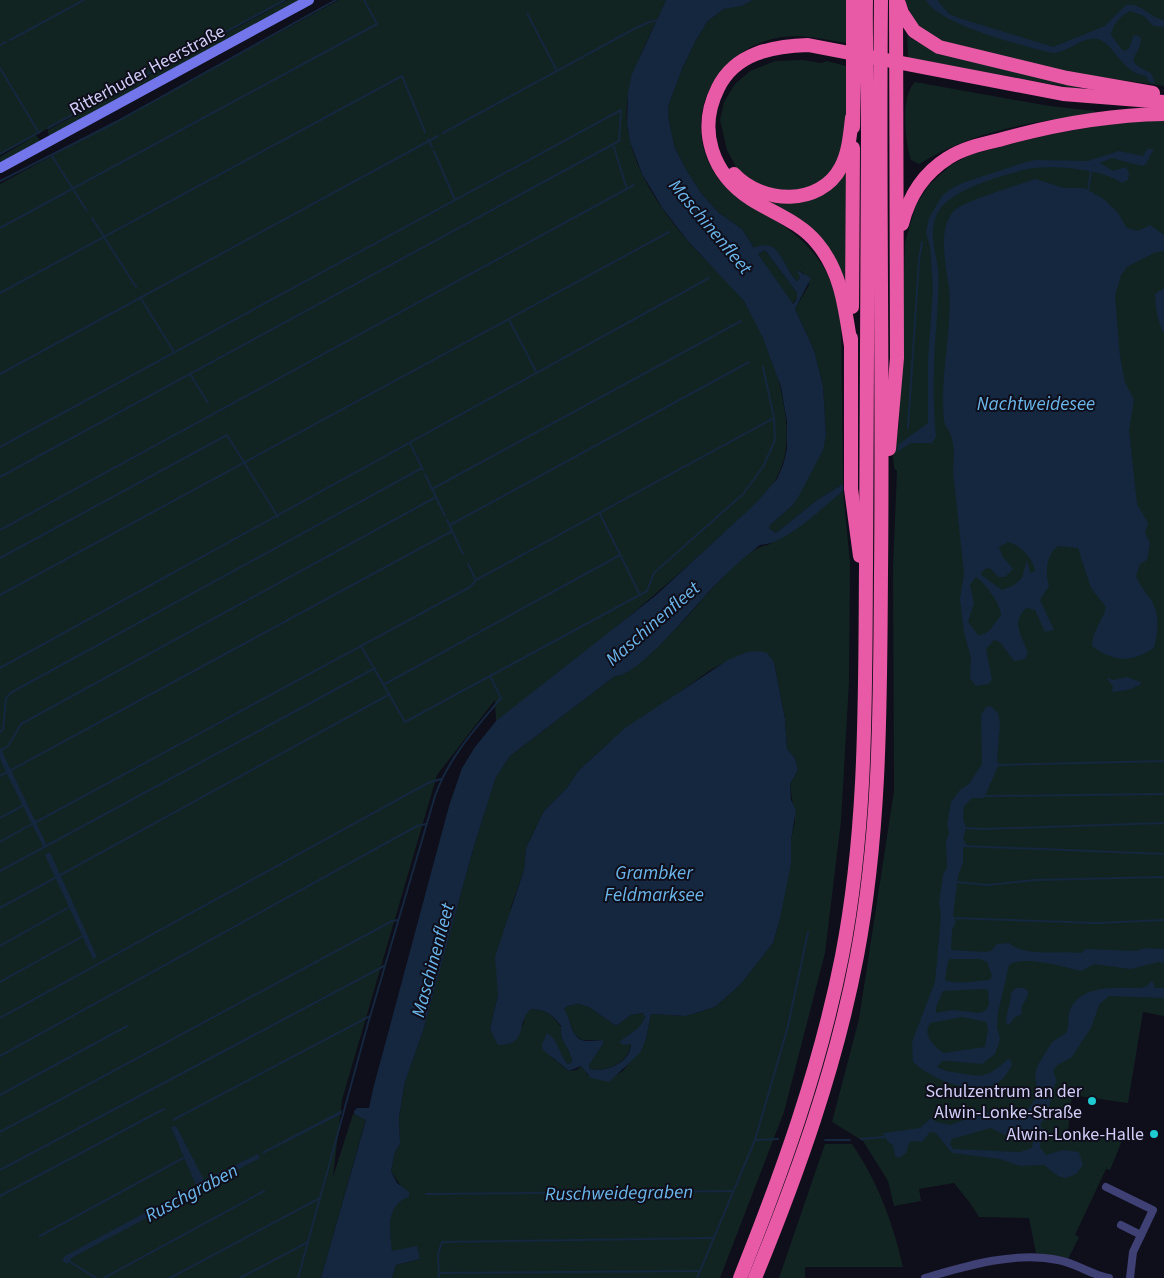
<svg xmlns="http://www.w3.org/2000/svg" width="1164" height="1278" font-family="'Source Sans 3',sans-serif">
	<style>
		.green { fill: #122422; fill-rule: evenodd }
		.water { fill: #14273e; fill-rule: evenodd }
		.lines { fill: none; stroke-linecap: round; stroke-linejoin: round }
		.stream { stroke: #14273e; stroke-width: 2 }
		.street { stroke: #3f4074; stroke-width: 8 }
		.secondary { stroke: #7376eb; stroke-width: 10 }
		.highway { stroke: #e85aa5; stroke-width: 14 }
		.poi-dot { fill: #1eccd4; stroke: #0f0e1b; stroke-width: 2 }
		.labels { text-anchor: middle; stroke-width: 4; stroke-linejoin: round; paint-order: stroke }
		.street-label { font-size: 18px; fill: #d1cef8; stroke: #0f0e1b }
		.poi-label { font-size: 18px; fill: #d1cef8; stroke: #0f0e1b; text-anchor: end }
		.water-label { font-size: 19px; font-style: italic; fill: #6bb6ea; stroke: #0f0e1b }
	</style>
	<rect width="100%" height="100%" fill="#0f0e1b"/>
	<g class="green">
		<path d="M 0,0 L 284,0 L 36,135 L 41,142 L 0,166 L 0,157 L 32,138 L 0,155 Z"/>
		<path d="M 288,0 L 306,0 L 49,137 L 48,130 Z"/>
		<path d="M 339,0 L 666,0 C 649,39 623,80 627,124 C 632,168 659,207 687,240 C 705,261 726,278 743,300 C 764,330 778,370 784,406 C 788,430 789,454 777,477 C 766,499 736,522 717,539 C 647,604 572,664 496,721 L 495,700 L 437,775 L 342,1100 L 333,1177 L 353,1114 L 366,1119 L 321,1278 L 0,1278 L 0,184 Z"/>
		<path d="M 753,0 L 847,0 L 847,43 C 826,40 804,34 783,37 C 720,45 680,112 712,169 C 723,190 745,203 766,215 C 814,242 836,273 841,328 L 843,484 L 817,500 L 776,533 L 769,528 L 770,525 L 793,505 L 826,435 L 823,386 L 814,350 L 795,309 L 809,285 C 807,278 806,272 798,271 L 800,278 L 797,281 C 789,274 784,260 777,251 L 754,248 L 742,229 L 719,213 L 701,193 L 687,171 L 675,148 L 669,122 L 668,107 L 682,69 L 696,40 L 708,21 L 724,9 L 741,5 Z"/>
		<path d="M 905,0 L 1164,0 L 1164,86 L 1065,72 L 942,41 L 922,29 L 914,21 Z"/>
		<path d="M 907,36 L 939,54 L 1078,85 L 1078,89 L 908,58 Z"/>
		<path d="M 803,60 L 821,63 L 827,61 L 846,66 L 846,136 L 843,155 L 824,182 L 792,193 L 756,185 L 737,169 L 727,150 L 720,120 L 724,102 L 735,84 L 750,71 L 775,61 Z"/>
		<path d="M 915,82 L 1049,106 L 1095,111 L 1095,113 C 1030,123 976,129 919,164 L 911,160 C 905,142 900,96 915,82 Z"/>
		<path d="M 1164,120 L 1164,1016 L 1143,1012 L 1128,1103 L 1072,1095 L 1068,1132 L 1122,1141 L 1110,1170 L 1106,1169 L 1075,1235 L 1079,1237 L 1068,1259 L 1036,1253 L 1029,1218 L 979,1217 L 970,1203 L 954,1183 L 919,1189 L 921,1201 L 894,1206 L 888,1181 L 863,1141 L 832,1122 L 859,1019 L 894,791 L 893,568 L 897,471 L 894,468 L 893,457 L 899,425 L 905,242 L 916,205 L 929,185 L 951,165 L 970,155 L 1042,136 L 1115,123 Z"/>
		<path d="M 847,162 L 848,300 L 835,261 L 739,184 L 792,201 Z"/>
		<path d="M 765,250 L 797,293 L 797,299 L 792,304 L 758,254 Z"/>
		<path d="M 843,491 L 850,562 L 849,682 L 841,821 L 825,953 L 784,1112 L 720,1278 L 392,1278 L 396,1265 L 420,1259 L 392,1252 C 390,1234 386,1213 400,1200 L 402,1188 L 391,1171 L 395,1152 L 400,1144 L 399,1117 L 405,1082 L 423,1031 L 474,846 L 496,777 L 510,756 L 615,676 C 624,676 634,667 641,661 C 657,648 672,633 686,618 C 702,600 745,546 768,545 ZM 747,652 L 774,662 L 785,719 L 787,749 L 795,758 L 798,770 L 790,784 L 795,821 L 791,840 L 791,854 L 780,919 L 773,943 L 741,984 L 715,1007 L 686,1016 L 651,1014 L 646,1039 L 623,1071 L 613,1077 L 587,1075 L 585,1068 L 581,1066 L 577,1070 L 569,1071 L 551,1057 L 561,1057 L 568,1064 L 572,1062 C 571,1048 559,1041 561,1027 C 552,1014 546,1010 531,1009 L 525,1015 L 523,1025 L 498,1044 L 490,1029 L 498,995 L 511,907 L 524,870 L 526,848 L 544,811 L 566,789 L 579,770 L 612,740 L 712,669 Z"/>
		<path d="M 578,1004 L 589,1007 L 616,1026 L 631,1015 L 643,1013 L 645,1017 L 642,1025 L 625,1038 L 631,1043 C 630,1062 606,1073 590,1069 L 589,1064 L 603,1044 L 603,1040 L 582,1040 L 575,1035 L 564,1009 L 567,1006 Z"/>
		<path d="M 825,1144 L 852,1144 C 878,1182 893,1223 903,1267 L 805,1267 L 805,1278 L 779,1278 Z"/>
	</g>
	<g class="water">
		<path d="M 666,0 L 753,0 L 741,6 L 724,9 L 708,21 L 696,40 L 682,69 L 668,107 L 669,122 L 675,148 L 687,171 L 701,193 L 719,213 L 742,229 L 754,248 C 781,235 784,271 797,281 L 800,278 L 797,270 L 811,278 L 795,309 L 814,350 L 823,386 L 826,435 L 823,450 L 800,494 L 793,505 L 770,525 L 769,528 L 776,533 L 817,500 L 843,484 L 843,491 C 820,509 788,543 760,545 C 744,557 730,570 716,584 C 698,602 639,677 615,676 L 510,756 L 496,777 L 474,846 L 423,1031 L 405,1082 L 399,1117 L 400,1144 L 395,1152 L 391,1171 L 397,1183 L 409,1192 L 409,1197 C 385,1205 390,1231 392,1251 L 417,1246 L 420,1259 L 396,1265 L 392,1278 L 321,1278 L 366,1120 L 354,1114 L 354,1111 L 357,1108 L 369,1108 L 373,1089 L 449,806 L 462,768 L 475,747 L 496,721 L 655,596 L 756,503 L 777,479 L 783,465 L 787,449 L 787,422 L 781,387 L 763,338 L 744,301 L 687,240 L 663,209 L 642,174 L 630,142 L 627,123 L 628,92 L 632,74 ZM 765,250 L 797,293 L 797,299 L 793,304 L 758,254 Z"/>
		<path d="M 926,0 L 937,0 L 949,14 L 959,18 L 1053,47 L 1105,26 L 1126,5 C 1143,3 1149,18 1164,20 L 1164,27 L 1153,26 L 1144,16 L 1130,11 C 1120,16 1113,24 1111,35 L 1122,50 L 1125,51 L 1130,47 L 1133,36 L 1136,35 L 1141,38 C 1141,58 1119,59 1151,73 L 1155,83 L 1150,83 L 1146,76 C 1121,73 1113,41 1097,39 C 1082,36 1068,53 1052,53 C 1024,46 939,25 926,0 Z"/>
		<path d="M 1147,149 L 1154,149 L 1146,164 L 1142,166 L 1112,158 L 1100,163 L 1113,171 L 1126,167 L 1129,173 L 1128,180 L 1122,183 C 1100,168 1048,164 1023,170 C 998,177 948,190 937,214 C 928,232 936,251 938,270 C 940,303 934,336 934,369 C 933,392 934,414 936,437 L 932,443 L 911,443 L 897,452 L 899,444 L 928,423 L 928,361 L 933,289 L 930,246 L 926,233 L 929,218 L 942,196 L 949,190 L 962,183 L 1026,162 L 1035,160 L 1088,161 L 1119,151 L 1143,156 Z"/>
		<path d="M 1035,179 L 1064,188 L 1083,188 L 1088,190 L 1105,200 L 1118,213 L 1127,228 L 1138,231 L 1150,225 L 1164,235 L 1164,251 L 1154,253 L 1127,267 L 1121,275 L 1115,296 L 1120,356 L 1125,382 L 1134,400 L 1129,430 L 1137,504 L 1148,523 L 1145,533 L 1150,543 L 1147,560 L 1140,564 L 1136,576 C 1139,584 1144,590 1149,597 C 1161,613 1158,630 1154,648 C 1130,663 1114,662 1092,646 C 1092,631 1103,621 1106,607 L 1091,588 L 1078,548 L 1058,546 C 1046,555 1045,572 1049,586 L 1040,600 L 1054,630 L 1045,632 L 1035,610 L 1027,608 C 1010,621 1022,636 1028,653 L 1025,659 L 1014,661 L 1000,642 L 994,640 L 986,649 L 992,680 L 988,684 L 976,686 L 970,678 L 971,657 L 964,633 L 960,599 L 964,573 L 953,471 C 954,459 955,445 950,433 C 948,429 944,425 944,420 C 940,379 950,339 950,299 C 949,273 934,231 955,210 C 964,201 1019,185 1035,179 ZM 1008,542 C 1020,545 1033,558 1035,571 L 1030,573 L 1027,560 L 1022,578 L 1014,585 L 1002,590 L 980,574 L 986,568 L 991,569 L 998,577 L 1005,577 L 1013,569 L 1002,556 L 999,547 ZM 976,577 C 985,583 1001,604 1001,615 L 989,631 L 979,636 L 968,622 L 974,603 L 970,585 Z"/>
		<path d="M 1164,288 L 1164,333 C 1157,322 1156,308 1155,294 Z"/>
		<path d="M 759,651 L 767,653 L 774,662 L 785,719 L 787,749 L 795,758 L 798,770 L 790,784 L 791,800 L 796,810 L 791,840 L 791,863 L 780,919 L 773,943 L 741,984 L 715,1007 L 686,1016 L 651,1014 L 646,1039 L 640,1053 L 609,1082 L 591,1078 L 581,1066 L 569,1071 L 543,1050 L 542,1044 L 547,1033 C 560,1041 558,1054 568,1064 L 572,1062 C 571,1047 559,1043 561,1026 C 552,1014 546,1010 531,1009 C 514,1025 530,1044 498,1045 L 490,1029 L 498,995 L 495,957 L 524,870 L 526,848 L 544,811 L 566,789 L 579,770 L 625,728 L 728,660 L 747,652 ZM 578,1004 L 589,1007 L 616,1026 L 631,1015 L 643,1013 L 645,1017 C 640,1030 630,1033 619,1042 L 623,1045 L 631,1044 C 631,1062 606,1073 590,1069 L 589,1065 L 603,1044 L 603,1040 C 597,1040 587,1042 582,1040 C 571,1037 570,1017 564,1009 L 567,1006 Z"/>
		<path d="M 1127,677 L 1141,682 L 1140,685 L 1128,690 L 1112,692 L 1113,687 L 1107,678 L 1114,680 Z"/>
		<path d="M 991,706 L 998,713 L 1000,724 L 997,761 L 999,764 L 984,798 L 972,798 L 964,806 L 963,819 L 966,828 L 963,839 L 967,845 L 963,848 L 963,863 L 958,876 L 953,916 L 956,922 L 952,930 L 951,950 L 986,952 L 991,951 L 997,944 L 1009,943 C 1026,958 1059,950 1081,953 L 1086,949 L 1137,951 L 1144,948 L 1164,949 L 1164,963 L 1158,962 L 1131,969 L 1094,964 L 1081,971 C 1063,967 1025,955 1009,965 L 998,1012 L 997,1027 L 1000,1039 L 995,1054 L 982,1064 L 948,1061 L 942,1061 L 937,1067 C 944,1071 951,1072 959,1073 C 985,1078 989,1076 1008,1059 L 1011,1060 L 1012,1065 C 1008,1072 1004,1079 997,1083 C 974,1098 930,1078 913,1062 L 912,1042 L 935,982 L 941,917 L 939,903 L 943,875 L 947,867 L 946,841 L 949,834 L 947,824 L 951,802 L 960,790 L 969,784 L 982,764 L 981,715 L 986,707 ZM 951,959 L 980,959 L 987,962 L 992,976 L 989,980 C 975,981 958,985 945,980 L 948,961 ZM 983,989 L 988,990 L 989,1005 L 985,1011 L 978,1013 L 953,1010 L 936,1013 L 936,1007 L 943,991 ZM 962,1017 L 986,1022 L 988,1029 L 985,1047 L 944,1053 C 934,1046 922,1036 930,1023 Z"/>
		<path d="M 0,747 L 47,846 L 44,848 L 4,768 L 0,758 Z"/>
		<path d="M 50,852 L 97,957 L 93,959 L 45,855 Z"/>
		<path d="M 1152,980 L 1155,988 L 1164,988 L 1164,998 L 1109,996 L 1099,1005 L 1091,1028 L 1071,1058 L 1057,1065 L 1053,1071 L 1057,1081 C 1047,1098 1054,1109 1040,1125 L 1043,1129 L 1040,1147 L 1046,1155 L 1063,1150 L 1079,1152 L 1083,1165 L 1076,1174 L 1066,1178 L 1058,1176 L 1044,1165 L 1020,1166 L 1000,1159 L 952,1153 L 936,1133 L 930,1132 L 922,1142 L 912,1141 L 909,1143 L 906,1153 L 899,1158 L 895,1156 L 893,1145 L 888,1142 L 883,1133 L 920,1128 L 931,1118 L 937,1122 L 950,1125 L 985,1112 L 1001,1115 L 1026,1112 L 1038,1095 L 1035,1074 L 1038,1065 L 1052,1042 L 1066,1033 C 1070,1025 1067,1017 1070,1010 C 1081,983 1119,988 1141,988 L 1147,986 ZM 991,1128 L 1009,1137 L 1018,1137 L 1030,1133 L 1034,1136 L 1032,1148 L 1020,1152 L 953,1149 L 950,1144 L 952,1139 Z"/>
		<path d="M 1016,988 L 1023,988 L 1028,991 C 1029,1000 1019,1004 1022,1014 L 1014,1018 L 1009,1025 L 1006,1023 C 1006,1013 1011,1004 1011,993 Z"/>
		<path d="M 342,1110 L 341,1114 L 263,1154 L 262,1152 Z"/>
		<path d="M 176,1126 L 204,1180 L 258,1154 L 260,1158 L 73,1257 L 67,1264 L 62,1260 L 65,1256 L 196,1185 L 171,1127 Z"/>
	</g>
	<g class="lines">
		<g class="stream">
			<path d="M 527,13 L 557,71"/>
			<path d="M 10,40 L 84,0"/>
			<path d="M 0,45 L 6,42"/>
			<path d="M 0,68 L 39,133"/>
			<path d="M 48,128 L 285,0"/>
			<path d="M 443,133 L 632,30 L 649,22 L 659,20"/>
			<path d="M 428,139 L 432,147"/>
			<path d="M 613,144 L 627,189"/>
			<path d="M 434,151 L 455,200"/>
			<path d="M 0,154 L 41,131"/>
			<path d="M 52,156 L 87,211"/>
			<path d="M 0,181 L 116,122 L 336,0"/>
			<path d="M 1088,190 L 1091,171"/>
			<path d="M 92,218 L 136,287"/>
			<path d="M 0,228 L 377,24 L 364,0"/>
			<path d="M 0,293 L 402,76 L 425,132"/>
			<path d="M 140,297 L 174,352"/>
			<path d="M 509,320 L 537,373"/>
			<path d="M 0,374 L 438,136"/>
			<path d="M 190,374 L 208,403"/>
			<path d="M 908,428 L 919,260 L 922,242"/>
			<path d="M 410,443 L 423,470"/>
			<path d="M 0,447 L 621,110 L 619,141 L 0,477"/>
			<path d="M 425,474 L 445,516"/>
			<path d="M 432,489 L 741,321"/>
			<path d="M 600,514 L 640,595"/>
			<path d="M 447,520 L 463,554"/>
			<path d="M 450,525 L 749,362"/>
			<path d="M 0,530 L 634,185"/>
			<path d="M 0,558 L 227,435 L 278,517"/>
			<path d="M 468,564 L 476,580"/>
			<path d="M 0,595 L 669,232"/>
			<path d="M 361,646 L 405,722 L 490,676"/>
			<path d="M 0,668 L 709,278"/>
			<path d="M 385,684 L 620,555"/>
			<path d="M 0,732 L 3,729 L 6,698 L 12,692 L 422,468"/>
			<path d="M 0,751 L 8,746 L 21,724 L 436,497"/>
			<path d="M 998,765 L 1164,761"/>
			<path d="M 0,776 L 452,531"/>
			<path d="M 983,796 L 1164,794"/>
			<path d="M 0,818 L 24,805"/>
			<path d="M 36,822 L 470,587 L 476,580 L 774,418"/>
			<path d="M 964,828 L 984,829 L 1164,823"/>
			<path d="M 0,842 L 32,824"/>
			<path d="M 965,846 L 1164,854"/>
			<path d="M 0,871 L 375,668"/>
			<path d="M 956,882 L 988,885 L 1034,880 L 1164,877"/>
			<path d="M 0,908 L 390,694"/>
			<path d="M 953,918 L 1097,923 L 1164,920"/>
			<path d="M 0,946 L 71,906"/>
			<path d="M 0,982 L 83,936"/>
			<path d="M 0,1018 L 428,783 L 441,779"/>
			<path d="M 0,1056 L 417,826 L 426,824"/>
			<path d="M 0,1095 L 127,1026"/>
			<path d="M 173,1120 L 370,1016"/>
			<path d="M 0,1132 L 392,921 L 398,920"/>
			<path d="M 861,1139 L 884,1137"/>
			<path d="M 755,1140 L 788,1026 L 808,932"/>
			<path d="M 825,1140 L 850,1140"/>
			<path d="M 0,1170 L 384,966"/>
			<path d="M 426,1194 L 733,1191"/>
			<path d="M 0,1196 L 164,1109"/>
			<path d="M 40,1236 L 187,1156"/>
			<path d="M 67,1260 L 96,1278"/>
			<path d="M 441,1273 L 700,1271"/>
			<path d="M 104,1278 L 264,1191"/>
			<path d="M 170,1278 L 320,1198"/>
			<path d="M 240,1278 L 308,1242"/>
			<path d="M 298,1278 L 367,1027 L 435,796 C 449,757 475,729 501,698 L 490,676 L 647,591 L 654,573 L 743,494 L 763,467 L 775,440 L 774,418 L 763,367"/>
			<path d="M 439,1278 L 438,1254 L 442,1242 L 714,1238"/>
			<path d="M 697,1278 L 755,1140 L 778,1139"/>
		</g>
		<g class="street">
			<path d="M 1106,1187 L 1153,1210 L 1133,1252 L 1130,1278"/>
			<path d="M 1121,1225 L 1141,1235"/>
			<path d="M 925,1278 C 966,1266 1015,1251 1058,1260 C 1076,1263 1091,1275 1109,1278"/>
		</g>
		<path class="secondary" d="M 0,168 L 309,0"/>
		<g class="highway">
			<path d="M 899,4 L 902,13 L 914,31 L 939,47 L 1067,78 L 1153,93"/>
			<path d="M 853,127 L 853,0"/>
			<path d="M 734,174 C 762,204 820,207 841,167 C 849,152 850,134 852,118"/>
			<path d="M 902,224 C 909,196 924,173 948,158 C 963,148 982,144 999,140 C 1052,125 1108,115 1164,114"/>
			<path d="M 852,307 L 853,148"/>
			<path d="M 851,338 L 851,489 L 860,556"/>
			<path d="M 851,346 C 845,309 842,273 817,243 C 800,222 773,213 751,199 C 712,174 697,130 718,88 C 735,53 773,46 808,45 L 1063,94 L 1164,102"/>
			<path d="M 889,449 L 897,358 L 896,0"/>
			<path d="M 740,1278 C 782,1173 820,1068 842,956 C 867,827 865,697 866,567 C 866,423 868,280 868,137 C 868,91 865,46 866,0"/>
			<path d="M 755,1278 C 798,1173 836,1067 857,956 C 881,829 880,701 881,573 C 883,382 879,191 881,0"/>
		</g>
	</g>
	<g class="poi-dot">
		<circle cx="1092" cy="1101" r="5"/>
		<circle cx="1154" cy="1134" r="5"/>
	</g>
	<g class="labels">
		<g class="street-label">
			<text transform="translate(147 70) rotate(-28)" y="6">Ritterhuder Heerstraße</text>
		</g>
		<g class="poi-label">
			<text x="1082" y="1097">Schulzentrum an der<tspan x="1082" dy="21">Alwin-Lonke-Straße</tspan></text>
			<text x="1144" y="1140">Alwin-Lonke-Halle</text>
		</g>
		<g class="water-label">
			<text transform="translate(711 226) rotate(50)" y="7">Maschinenfleet</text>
			<text x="1036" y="410">Nachtweidesee</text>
			<text transform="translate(652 623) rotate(-41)" y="7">Maschinenfleet</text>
			<text x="654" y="879">Grambker<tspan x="654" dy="22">Feldmarksee</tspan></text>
			<text transform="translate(432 960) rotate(-75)" y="7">Maschinenfleet</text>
			<text transform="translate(191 1192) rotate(-28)" y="7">Ruschgraben</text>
			<text transform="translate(619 1192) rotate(-1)" y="7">Ruschweidegraben</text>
		</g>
	</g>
</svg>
